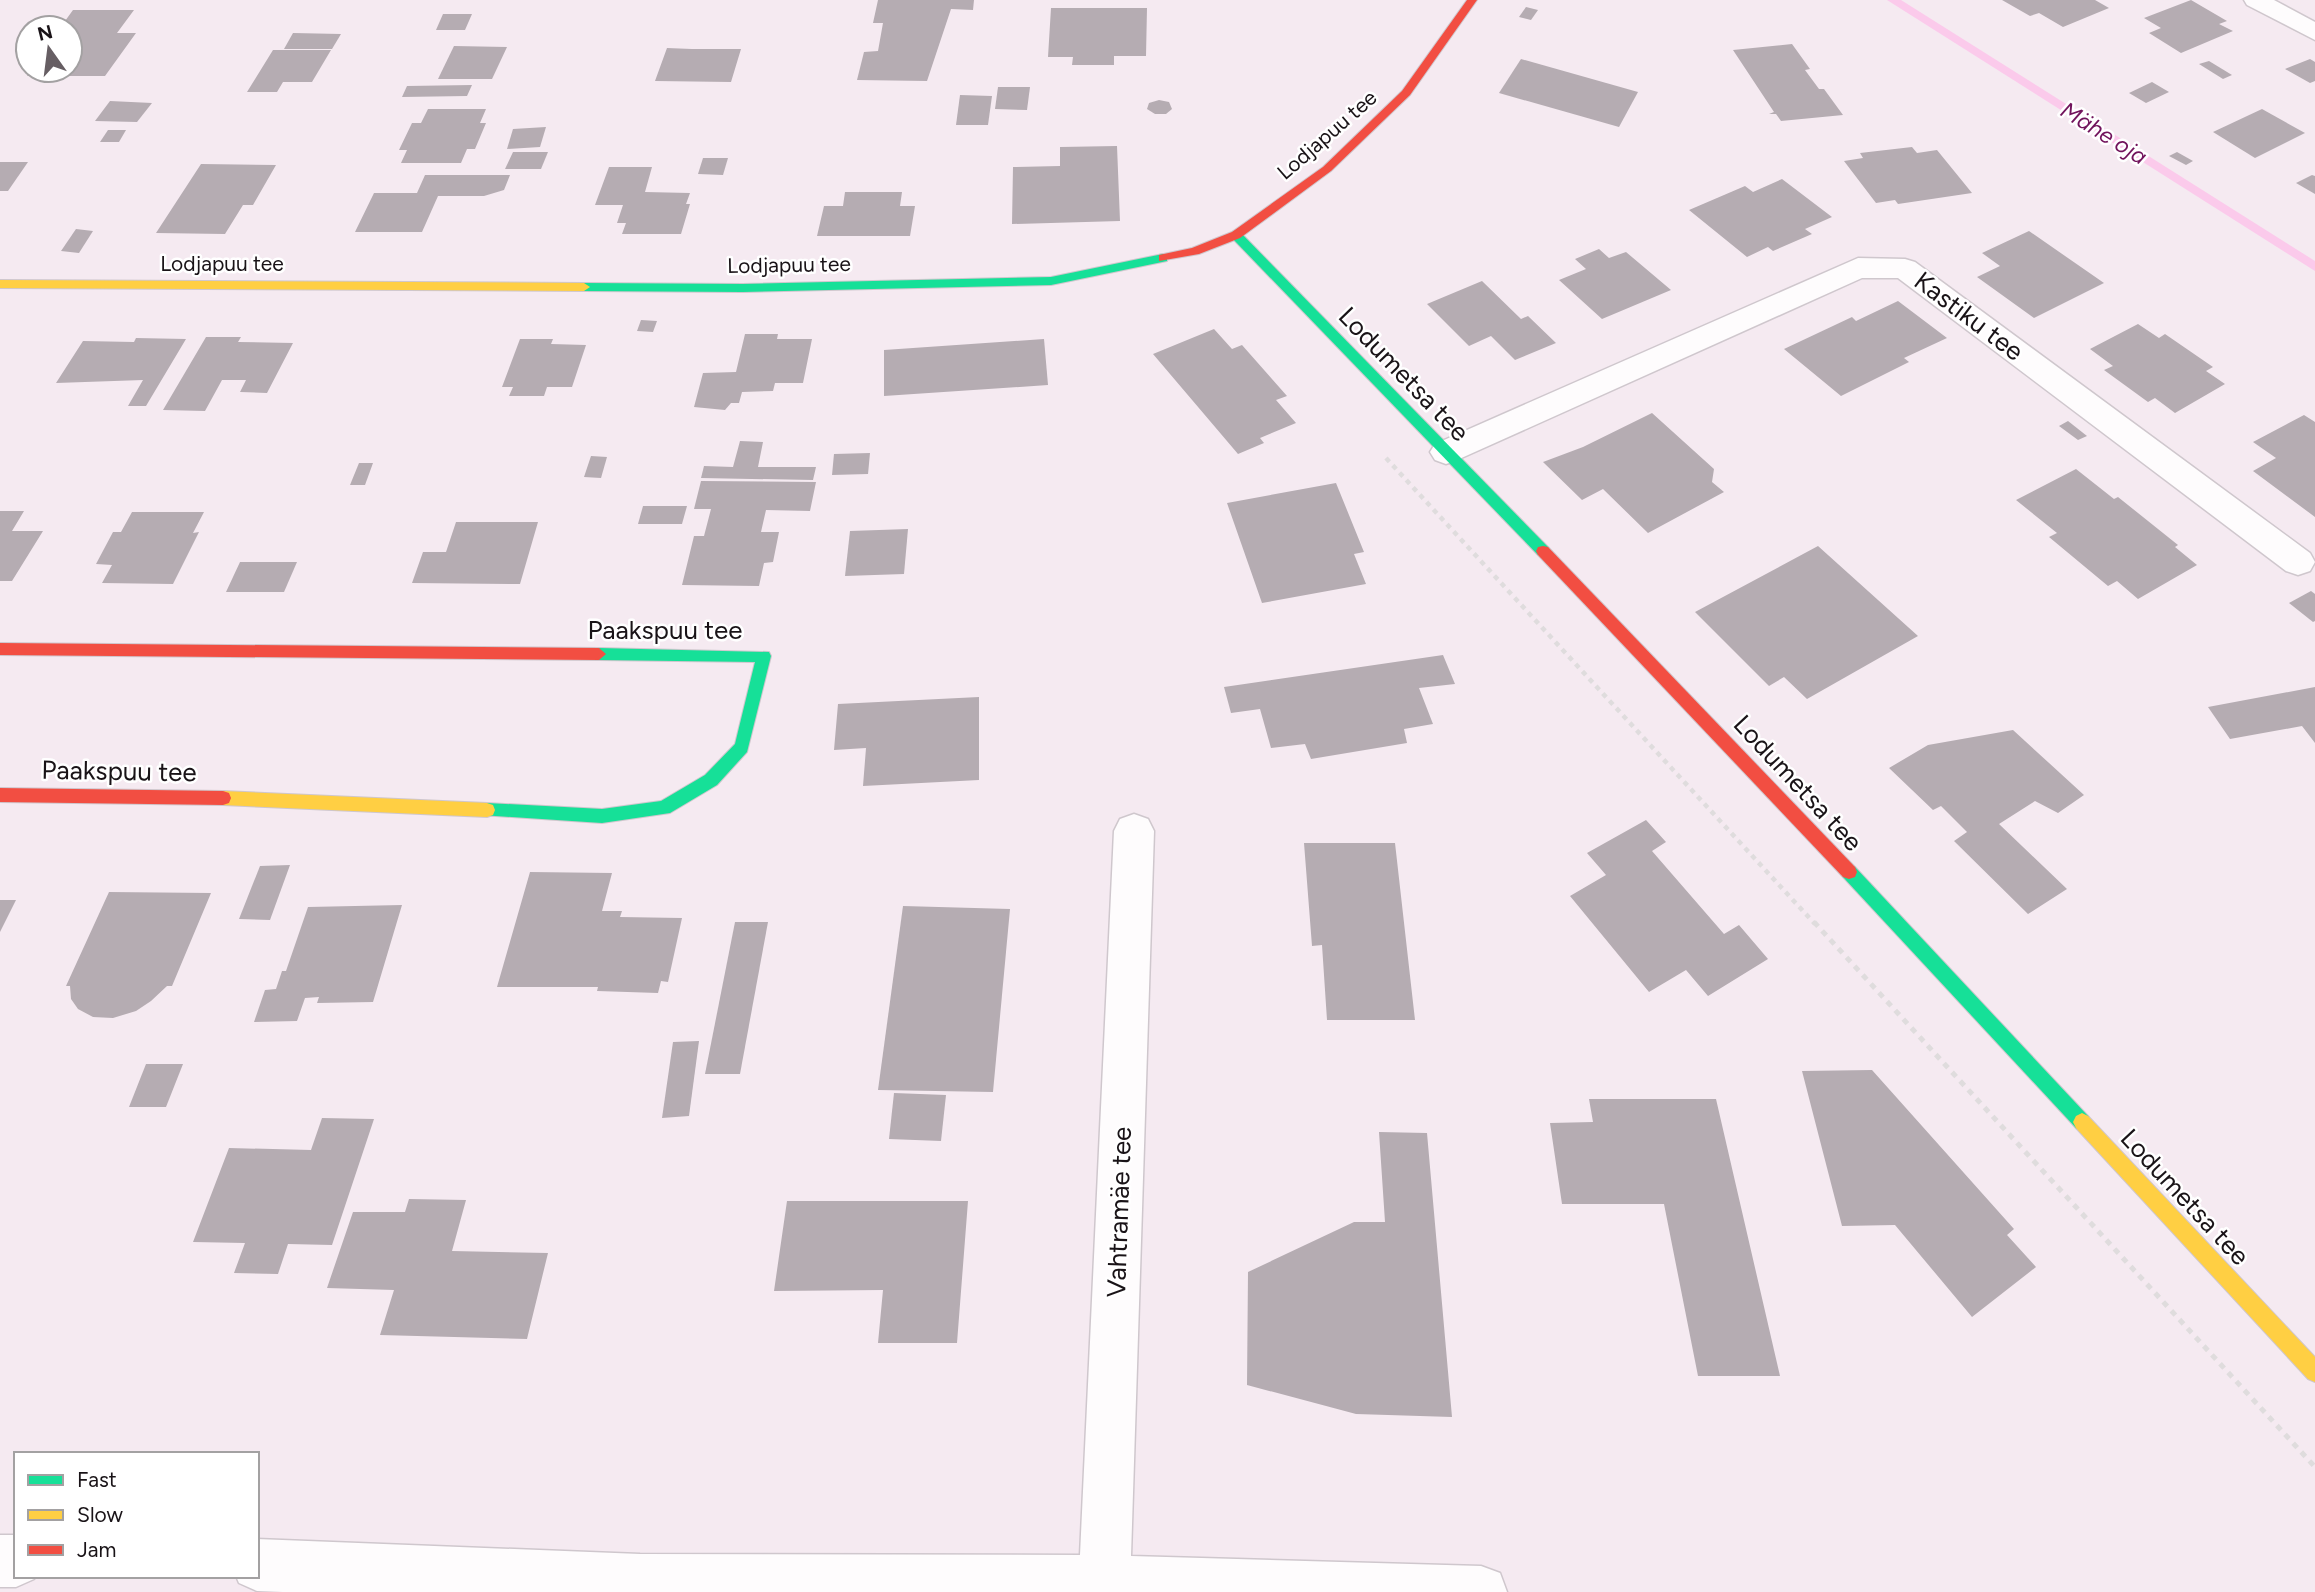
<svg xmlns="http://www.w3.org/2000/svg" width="2315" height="1592" font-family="Figtree,sans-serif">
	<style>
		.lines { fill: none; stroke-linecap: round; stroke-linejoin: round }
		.stream { fill: #fbcaeb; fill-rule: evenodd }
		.building { fill: #b5acb2 }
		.street-casing { stroke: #cfc7cd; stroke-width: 3 }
		.fast-casing { stroke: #cfc7cd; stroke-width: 2 }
		.slow-casing { stroke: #cfc7cd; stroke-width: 2 }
		.jam-casing { stroke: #cfc7cd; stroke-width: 2 }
		.path-far1 { stroke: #dfdcdd; stroke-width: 4.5; stroke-dasharray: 5 5; stroke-linecap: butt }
		.path { stroke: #dfdcdd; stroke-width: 5; stroke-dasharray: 6 6; stroke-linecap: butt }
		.street { fill: #fefcfd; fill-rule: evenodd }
		.fast { fill: #16e098; fill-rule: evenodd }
		.slow { fill: #ffcf43; fill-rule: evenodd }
		.jam { fill: #f24e42; fill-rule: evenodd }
		.labels { text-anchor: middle; stroke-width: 5; stroke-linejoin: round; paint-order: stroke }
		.far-street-label { font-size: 21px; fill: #191317; stroke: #fff }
		.far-water-label { font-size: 23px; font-style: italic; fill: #71135c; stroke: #fff }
		.street-label { font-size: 26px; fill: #191317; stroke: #fff }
	</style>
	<rect width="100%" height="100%" fill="#f5eaf1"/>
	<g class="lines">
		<path class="stream" d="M 1887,0 L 1901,0 L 2315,261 L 2315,271 Z"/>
	</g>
	<g class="building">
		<path d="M 878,0 L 974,0 L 973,10 L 951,9 L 927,81 L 857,80 L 864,52 L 878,51 L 883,23 L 873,23 Z"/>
		<path d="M 2002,0 L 2095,0 L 2109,8 L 2063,27 L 2039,13 L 2030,16 Z"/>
		<path d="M 2191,0 L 2227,21 L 2219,24 L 2233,31 L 2181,53 L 2149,33 L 2161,28 L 2144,18 Z"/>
		<path d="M 1526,7 L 1538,10 L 1531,20 L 1519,17 Z"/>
		<path d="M 1051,8 L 1147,8 L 1146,56 L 1114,56 L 1114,65 L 1072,65 L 1073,57 L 1048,57 Z"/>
		<path d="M 73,10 L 134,10 L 117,33 L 136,33 L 105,76 L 27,76 L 31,70 L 70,70 L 70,28 L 60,28 Z"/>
		<path d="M 443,14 L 472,14 L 465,30 L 436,30 Z"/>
		<path d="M 293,33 L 341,34 L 332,49 L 284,49 Z"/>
		<path d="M 1792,44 L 1810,69 L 1805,70 L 1819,89 L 1824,89 L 1843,115 L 1781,121 L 1776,114 L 1769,114 L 1774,112 L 1733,50 Z"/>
		<path d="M 454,46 L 507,47 L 492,79 L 438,79 Z"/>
		<path d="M 667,48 L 692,49 L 741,49 L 731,82 L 655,81 Z"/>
		<path d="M 273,50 L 331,50 L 312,82 L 283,82 L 277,92 L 247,92 Z"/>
		<path d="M 1521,59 L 1638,92 L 1619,127 L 1499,93 Z"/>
		<path d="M 2310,59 L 2315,62 L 2315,81 L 2310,83 L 2285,69 Z"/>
		<path d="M 2209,61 L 2232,75 L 2223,79 L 2199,64 Z"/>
		<path d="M 2152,82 L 2169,92 L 2146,103 L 2129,93 Z"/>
		<path d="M 472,85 L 467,96 L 402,97 L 407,86 Z"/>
		<path d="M 998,87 L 1030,87 L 1027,110 L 995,109 Z"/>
		<path d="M 960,95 L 992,96 L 988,125 L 956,125 Z"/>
		<path d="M 1159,100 L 1169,102 L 1172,109 L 1166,114 L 1155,114 L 1147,109 L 1149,103 Z"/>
		<path d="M 110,101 L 152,103 L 137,122 L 95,121 Z"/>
		<path d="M 428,109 L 486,109 L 480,123 L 486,123 L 475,149 L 467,149 L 461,163 L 401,163 L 407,150 L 399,150 L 412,123 L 421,123 Z"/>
		<path d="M 2262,109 L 2305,133 L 2255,158 L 2213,132 Z"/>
		<path d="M 546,127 L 540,147 L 507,149 L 513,129 Z"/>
		<path d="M 108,130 L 126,130 L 119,142 L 100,142 Z"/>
		<path d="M 1117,146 L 1120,221 L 1012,224 L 1013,167 L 1060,166 L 1060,147 Z"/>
		<path d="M 1912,147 L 1917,153 L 1937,150 L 1972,193 L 1898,204 L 1895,200 L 1876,203 L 1844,161 L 1863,158 L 1860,153 Z"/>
		<path d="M 513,152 L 548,152 L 541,169 L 505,169 Z"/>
		<path d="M 2177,152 L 2193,161 L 2186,165 L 2169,156 Z"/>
		<path d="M 703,158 L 728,158 L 723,175 L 698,174 Z"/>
		<path d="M 0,162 L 28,162 L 8,191 L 0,191 Z"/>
		<path d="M 201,164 L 276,165 L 253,205 L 243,205 L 225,234 L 156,233 Z"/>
		<path d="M 609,167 L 652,167 L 645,192 L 690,193 L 686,204 L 690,204 L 681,234 L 622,234 L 626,223 L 617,223 L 623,205 L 595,205 Z"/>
		<path d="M 425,175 L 510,175 L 504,190 L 484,196 L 438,196 L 422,232 L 355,232 L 374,193 L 417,193 Z"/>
		<path d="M 2312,175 L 2315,176 L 2315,194 L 2296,183 Z"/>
		<path d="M 1782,179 L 1832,217 L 1805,229 L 1812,234 L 1773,251 L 1768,247 L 1747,257 L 1689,210 L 1745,186 L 1753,192 Z"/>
		<path d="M 845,192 L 902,192 L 900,206 L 915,206 L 910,236 L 817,236 L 824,206 L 843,206 Z"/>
		<path d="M 76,229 L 93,231 L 79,253 L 61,251 Z"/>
		<path d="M 2029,231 L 2104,283 L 2034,318 L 1977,277 L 2000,266 L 1982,253 Z"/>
		<path d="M 1599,249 L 1609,258 L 1626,252 L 1671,290 L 1602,319 L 1559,280 L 1586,269 L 1575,259 Z"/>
		<path d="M 1482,281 L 1521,319 L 1528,316 L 1556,343 L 1515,360 L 1491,336 L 1469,346 L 1427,304 Z"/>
		<path d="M 1898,301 L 1947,338 L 1904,358 L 1909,362 L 1841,396 L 1784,349 L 1852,317 L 1856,321 Z"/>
		<path d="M 641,320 L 657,321 L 653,332 L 637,331 Z"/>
		<path d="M 2138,324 L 2159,338 L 2165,334 L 2213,367 L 2206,371 L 2225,384 L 2175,413 L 2155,398 L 2148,402 L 2104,370 L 2113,366 L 2090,349 Z"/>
		<path d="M 1214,329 L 1232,349 L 1242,345 L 1287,396 L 1276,400 L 1296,423 L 1260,438 L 1264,443 L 1238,454 L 1153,354 Z"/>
		<path d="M 745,334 L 778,334 L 777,339 L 812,339 L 803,383 L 775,383 L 773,391 L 742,392 L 739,403 L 731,403 L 725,410 L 694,407 L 703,373 L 736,372 Z"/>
		<path d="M 206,337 L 241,337 L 238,342 L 293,343 L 267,393 L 240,392 L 246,380 L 222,380 L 205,411 L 163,410 Z"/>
		<path d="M 136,338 L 186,339 L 146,406 L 128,406 L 143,380 L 56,383 L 83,341 L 134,342 Z"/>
		<path d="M 520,339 L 553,339 L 551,344 L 586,345 L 572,387 L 547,387 L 544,396 L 509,396 L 513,387 L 502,387 Z"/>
		<path d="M 1044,339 L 1048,385 L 884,396 L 884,350 Z"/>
		<path d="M 1652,413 L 1714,469 L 1712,482 L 1724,492 L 1648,533 L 1603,489 L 1582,500 L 1543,462 L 1583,447 Z"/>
		<path d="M 2304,415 L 2315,422 L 2315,517 L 2253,471 L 2276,458 L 2253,442 Z"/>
		<path d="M 2068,421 L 2087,436 L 2078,440 L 2059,426 Z"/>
		<path d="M 740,441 L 763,442 L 758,467 L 816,467 L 813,480 L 701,478 L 704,466 L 733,467 Z"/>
		<path d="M 870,453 L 868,474 L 832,475 L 834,454 Z"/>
		<path d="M 591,456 L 607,457 L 601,478 L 584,477 Z"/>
		<path d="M 359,463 L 373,463 L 365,485 L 350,485 Z"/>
		<path d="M 2076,469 L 2114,499 L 2118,497 L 2178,545 L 2175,547 L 2197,565 L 2138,599 L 2117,581 L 2108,586 L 2049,537 L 2057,533 L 2016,500 Z"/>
		<path d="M 701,481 L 816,482 L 810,511 L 766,510 L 761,532 L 779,532 L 773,562 L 764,563 L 759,586 L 682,585 L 694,536 L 704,536 L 711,509 L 694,509 Z"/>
		<path d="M 1336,483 L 1364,552 L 1354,554 L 1366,584 L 1262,603 L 1227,503 Z"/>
		<path d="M 643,506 L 687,506 L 682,524 L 638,524 Z"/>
		<path d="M 0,511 L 24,511 L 12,531 L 43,531 L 12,581 L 0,581 Z"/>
		<path d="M 132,512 L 204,512 L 193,533 L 199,532 L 173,584 L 102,583 L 112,565 L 96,564 L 113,532 L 121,532 Z"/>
		<path d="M 456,522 L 538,522 L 520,584 L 412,583 L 423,552 L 446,552 Z"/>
		<path d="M 908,529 L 904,574 L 845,576 L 850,531 Z"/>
		<path d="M 1818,546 L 1918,636 L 1807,699 L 1784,677 L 1769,686 L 1695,612 Z"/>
		<path d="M 240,562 L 297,562 L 284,592 L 226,592 Z"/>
		<path d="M 2311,591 L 2315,594 L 2315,621 L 2313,622 L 2289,603 Z"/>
		<path d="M 1443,655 L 1455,684 L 1419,688 L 1433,724 L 1404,729 L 1407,743 L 1311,759 L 1305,744 L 1271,748 L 1260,709 L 1231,713 L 1224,687 Z"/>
		<path d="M 2315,687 L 2315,743 L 2302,726 L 2230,739 L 2208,707 Z"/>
		<path d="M 979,697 L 979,780 L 863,786 L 866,748 L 834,750 L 838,704 Z"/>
		<path d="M 2013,730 L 2084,795 L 2058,813 L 2035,801 L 1999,824 L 2067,889 L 2028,914 L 1954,841 L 1967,832 L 1941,806 L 1933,810 L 1889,768 L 1928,745 Z"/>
		<path d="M 1646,820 L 1666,842 L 1652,851 L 1724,934 L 1739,925 L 1768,959 L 1708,996 L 1686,970 L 1649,992 L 1570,896 L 1606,875 L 1587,853 Z"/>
		<path d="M 1304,843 L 1395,843 L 1415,1020 L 1327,1020 L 1322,945 L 1312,946 Z"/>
		<path d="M 290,865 L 270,920 L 239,919 L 260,866 Z"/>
		<path d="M 530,872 L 612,873 L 602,911 L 622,911 L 620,917 L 682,918 L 668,982 L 661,981 L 658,993 L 597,991 L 598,987 L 497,987 Z"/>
		<path d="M 109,892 L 211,893 L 172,986 L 167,986 L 151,1001 L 136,1011 L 113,1018 L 93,1017 L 78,1009 L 71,999 L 70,986 L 66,986 Z"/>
		<path d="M 0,900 L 16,900 L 0,932 Z"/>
		<path d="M 402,905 L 373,1002 L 317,1003 L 319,997 L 305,998 L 297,1021 L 254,1022 L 265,990 L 276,989 L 282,971 L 286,971 L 308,907 Z"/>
		<path d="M 903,906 L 1010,909 L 993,1092 L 878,1090 Z"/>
		<path d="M 735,922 L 768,922 L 740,1074 L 705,1074 Z"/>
		<path d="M 699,1041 L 689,1116 L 662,1118 L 673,1042 Z"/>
		<path d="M 146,1064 L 183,1064 L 166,1107 L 129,1107 Z"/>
		<path d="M 1872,1070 L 2014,1229 L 2007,1235 L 2036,1267 L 1972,1317 L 1895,1225 L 1842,1226 L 1802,1071 Z"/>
		<path d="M 894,1093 L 946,1095 L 941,1141 L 889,1139 Z"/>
		<path d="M 1589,1099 L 1716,1099 L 1780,1376 L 1698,1376 L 1664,1204 L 1562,1204 L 1550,1123 L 1593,1122 Z"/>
		<path d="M 322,1118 L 374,1119 L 332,1245 L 288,1244 L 278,1274 L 234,1273 L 245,1243 L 193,1242 L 229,1148 L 311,1150 Z"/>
		<path d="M 1379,1132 L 1427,1133 L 1452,1417 L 1356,1414 L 1247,1385 L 1248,1272 L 1354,1222 L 1385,1222 Z"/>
		<path d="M 409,1199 L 466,1200 L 452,1251 L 548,1253 L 527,1339 L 380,1335 L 394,1290 L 327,1288 L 353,1212 L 405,1212 Z"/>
		<path d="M 787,1201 L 968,1201 L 957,1343 L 878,1343 L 883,1290 L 774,1291 Z"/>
	</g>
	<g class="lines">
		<g class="street-casing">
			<g id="street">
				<path d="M 2244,0 L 2274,0 L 2315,22 L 2315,40 L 2247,5 Z"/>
				<path d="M 1858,258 L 1905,259 L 1915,262 L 2310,553 L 2315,562 L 2310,571 L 2298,575 L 2286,571 L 1898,278 L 1862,278 L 1457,460 L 1446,464 L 1435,460 L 1430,452 L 1435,444 Z"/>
				<path d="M 1134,814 L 1148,819 L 1154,831 L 1131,1556 L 1481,1566 L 1500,1573 L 1507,1592 L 283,1592 L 257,1591 L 239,1583 L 236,1576 L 257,1576 L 257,1539 L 640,1554 L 1080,1555 L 1114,831 L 1120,819 Z"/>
				<path d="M 0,1535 L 16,1535 L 16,1576 L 36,1576 L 34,1579 L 16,1587 L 0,1587 Z"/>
			</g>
		</g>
		<g class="fast-casing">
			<g id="fast">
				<path d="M 1236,231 L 1240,232 L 1548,547 L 1550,551 L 1548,555 L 1538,555 L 1232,238 L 1232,232 Z"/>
				<path d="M 1163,254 L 1167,255 L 1167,261 L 1051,285 L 743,292 L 584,291 L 578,287 L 584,283 L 743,284 L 1051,277 Z"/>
				<path d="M 599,648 L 769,652 L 771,656 L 747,752 L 717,785 L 670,813 L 602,823 L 481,815 L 479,810 L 481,805 L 487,803 L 602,809 L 661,801 L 705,775 L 735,744 L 755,662 L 599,660 L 592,654 Z"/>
				<path d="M 1849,865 L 1855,867 L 2088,1116 L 2091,1122 L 2088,1128 L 2082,1131 L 2076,1128 L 1843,877 L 1841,872 L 1843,867 Z"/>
			</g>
		</g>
		<g class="slow-casing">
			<g id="slow">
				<path d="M 0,280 L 584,283 L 590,287 L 584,291 L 0,288 Z"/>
				<path d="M 223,791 L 487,803 L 493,805 L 495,810 L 493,815 L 487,817 L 223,805 L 217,803 L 215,798 L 217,793 Z"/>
				<path d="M 2082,1113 L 2088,1116 L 2315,1357 L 2315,1382 L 2308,1379 L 2076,1128 L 2073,1122 L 2076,1116 Z"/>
			</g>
		</g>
		<g class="jam-casing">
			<g id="jam">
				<path d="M 1467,0 L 1477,0 L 1410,95 L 1331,171 L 1240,238 L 1199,254 L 1159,261 L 1159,255 L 1192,248 L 1232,232 L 1323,167 L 1402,91 Z"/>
				<path d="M 1543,546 L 1548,547 L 1855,867 L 1857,872 L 1855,877 L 1849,879 L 1843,877 L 1538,555 L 1536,551 L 1538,547 Z"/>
				<path d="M 0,643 L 599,648 L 606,654 L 599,660 L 0,655 Z"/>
				<path d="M 0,788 L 223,791 L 229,793 L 231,798 L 229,803 L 223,805 L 0,802 Z"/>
			</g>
		</g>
		<path class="path-far1" d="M 1386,458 L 1815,924"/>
		<path class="path" d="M 1814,922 L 2315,1467"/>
		<use href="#street" class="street"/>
		<use href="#fast" class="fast"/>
		<use href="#slow" class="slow"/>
		<use href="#jam" class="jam"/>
	</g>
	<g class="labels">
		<g class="far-street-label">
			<text transform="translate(1327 135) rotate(-41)" y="7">Lodjapuu tee</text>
			<text x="222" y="271">Lodjapuu tee</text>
			<text transform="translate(789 265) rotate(-1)" y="7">Lodjapuu tee</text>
		</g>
		<g class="far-water-label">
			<text transform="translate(2104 133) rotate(32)" y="8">Mähe oja</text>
		</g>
		<g class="street-label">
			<text transform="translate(1969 316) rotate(37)" y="9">Kastiku tee</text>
			<text transform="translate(1404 374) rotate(46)" y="9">Lodumetsa tee</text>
			<text x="665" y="639">Paakspuu tee</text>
			<text transform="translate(119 771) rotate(1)" y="9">Paakspuu tee</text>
			<text transform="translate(1798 783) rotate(47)" y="9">Lodumetsa tee</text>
			<text transform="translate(2185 1197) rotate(47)" y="9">Lodumetsa tee</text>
			<text transform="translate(1119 1212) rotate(-88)" y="9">Vahtramäe tee</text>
		</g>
	</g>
	<rect x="14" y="1452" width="245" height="126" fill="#ffffff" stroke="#a3a1a2" stroke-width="2"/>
	<rect x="28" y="1475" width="35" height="10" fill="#16e098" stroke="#a3a1a2" stroke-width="2"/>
	<text x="77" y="1487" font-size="21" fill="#191317">Fast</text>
	<rect x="28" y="1510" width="35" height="10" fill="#ffcf43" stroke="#a3a1a2" stroke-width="2"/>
	<text x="77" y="1522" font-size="21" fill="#191317">Slow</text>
	<rect x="28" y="1545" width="35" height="10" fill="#f24e42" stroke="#a3a1a2" stroke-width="2"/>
	<text x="77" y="1557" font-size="21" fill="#191317">Jam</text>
	<g transform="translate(49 49) rotate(346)"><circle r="33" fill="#ffffff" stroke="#a3a1a2" stroke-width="2"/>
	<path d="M0-5L12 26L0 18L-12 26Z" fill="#665e63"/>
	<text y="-10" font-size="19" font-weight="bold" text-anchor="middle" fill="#191317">N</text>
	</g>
</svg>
